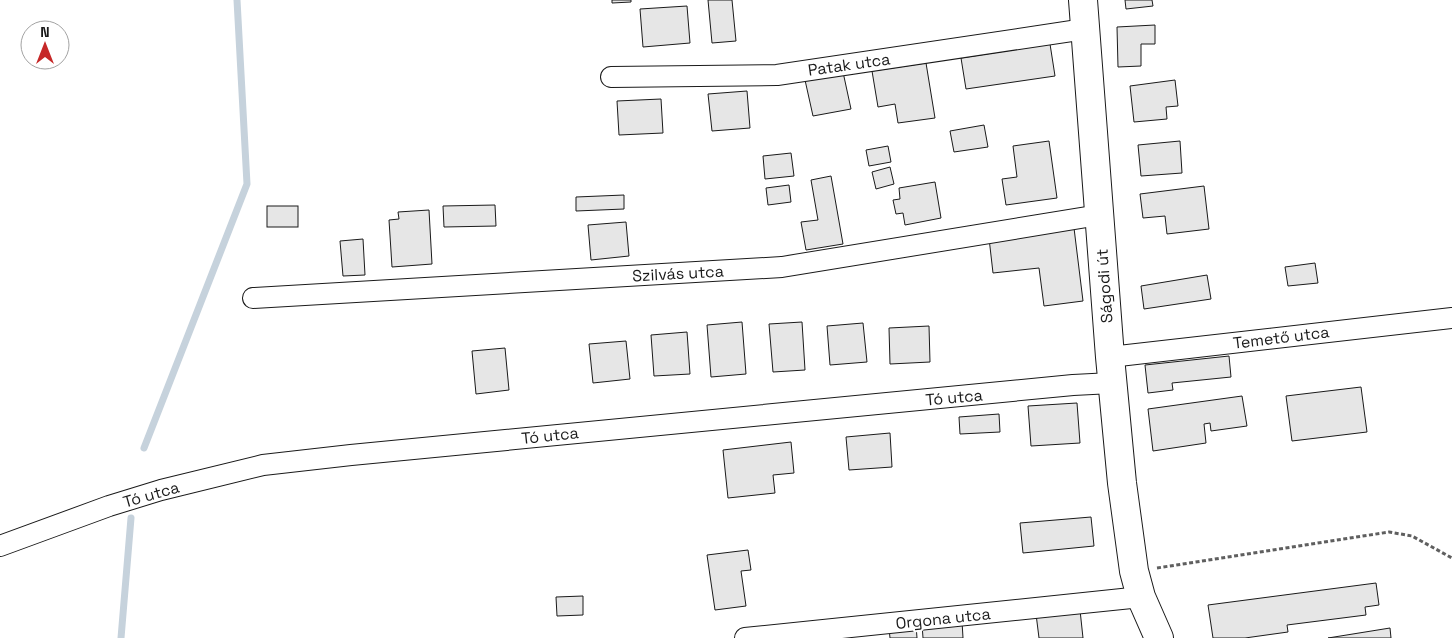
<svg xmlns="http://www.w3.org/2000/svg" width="1452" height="638" font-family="'Space Grotesk',sans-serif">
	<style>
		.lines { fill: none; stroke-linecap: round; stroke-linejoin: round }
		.stream { stroke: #c6d2dc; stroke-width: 7 }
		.building { fill: #e6e6e6; stroke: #1a1a1a }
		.street-casing { stroke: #1a1a1a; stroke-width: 22 }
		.secondary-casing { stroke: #1a1a1a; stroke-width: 30 }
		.path { stroke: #5f5f5f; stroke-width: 3; stroke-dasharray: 4 2.5; stroke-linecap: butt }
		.street { stroke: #fff; stroke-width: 20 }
		.secondary { stroke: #fff; stroke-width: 28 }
		.labels { text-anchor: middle; stroke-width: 4; stroke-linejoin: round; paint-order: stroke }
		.street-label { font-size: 16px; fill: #1a1a1a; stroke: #fff }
	</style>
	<rect width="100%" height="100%" fill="#fff"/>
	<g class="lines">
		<g class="stream">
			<path d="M 144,448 L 247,184 L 237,0"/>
			<path d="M 121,638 L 131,518"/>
		</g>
	</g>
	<g class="building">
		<path d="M 612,0 L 631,0 L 631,2 L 612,3 Z"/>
		<path d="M 708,0 L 732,0 L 736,41 L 712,43 Z"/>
		<path d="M 1125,0 L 1152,0 L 1153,6 L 1126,9 Z"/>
		<path d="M 687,6 L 690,43 L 643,47 L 640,9 Z"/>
		<path d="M 1155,25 L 1155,44 L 1141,44 L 1141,66 L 1118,67 L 1117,27 Z"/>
		<path d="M 1050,44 L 1055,76 L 966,89 L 961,58 Z"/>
		<path d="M 926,63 L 935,118 L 898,123 L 895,104 L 878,107 L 872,71 Z"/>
		<path d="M 843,72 L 851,109 L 813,116 L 805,80 Z"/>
		<path d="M 1175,80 L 1178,106 L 1166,107 L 1167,119 L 1134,122 L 1130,86 Z"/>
		<path d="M 747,91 L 750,128 L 712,131 L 708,94 Z"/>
		<path d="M 661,99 L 663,133 L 619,135 L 617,101 Z"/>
		<path d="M 984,125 L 988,147 L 954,152 L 950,131 Z"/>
		<path d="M 1049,141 L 1057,198 L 1006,205 L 1002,179 L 1017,177 L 1013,146 Z"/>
		<path d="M 1180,141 L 1182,173 L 1141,176 L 1138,145 Z"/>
		<path d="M 888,146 L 891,162 L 869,166 L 866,150 Z"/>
		<path d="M 791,153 L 794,176 L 765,179 L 763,156 Z"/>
		<path d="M 890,167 L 894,184 L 876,189 L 872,172 Z"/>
		<path d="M 831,176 L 843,244 L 806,250 L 801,222 L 818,220 L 811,180 Z"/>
		<path d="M 935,182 L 941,218 L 905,225 L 903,213 L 896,214 L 893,200 L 900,199 L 899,188 Z"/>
		<path d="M 789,185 L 791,202 L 768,205 L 766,188 Z"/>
		<path d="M 1204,186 L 1209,229 L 1167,234 L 1165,216 L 1143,218 L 1140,194 Z"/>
		<path d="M 624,195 L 624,209 L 576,211 L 576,197 Z"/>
		<path d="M 495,205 L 496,226 L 444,227 L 443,206 Z"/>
		<rect x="267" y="206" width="31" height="21"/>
		<path d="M 429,210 L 432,264 L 392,267 L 389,220 L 399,219 L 398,212 Z"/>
		<path d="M 626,222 L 629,256 L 591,260 L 588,225 Z"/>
		<path d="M 1074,228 L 1083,301 L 1044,306 L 1039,268 L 993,273 L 989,238 Z"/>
		<path d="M 363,239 L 365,275 L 343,276 L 340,241 Z"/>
		<path d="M 1315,263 L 1318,283 L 1288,286 L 1285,267 Z"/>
		<path d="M 1207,275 L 1211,299 L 1144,309 L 1141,286 Z"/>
		<path d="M 742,322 L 746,374 L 711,377 L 707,325 Z"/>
		<path d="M 802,322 L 805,370 L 773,372 L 769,324 Z"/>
		<path d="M 863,323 L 867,362 L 830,365 L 827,326 Z"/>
		<path d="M 929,326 L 930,362 L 890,364 L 889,328 Z"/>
		<path d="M 687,332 L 690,374 L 654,376 L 651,335 Z"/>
		<path d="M 626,341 L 630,379 L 593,383 L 589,344 Z"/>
		<path d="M 505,348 L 509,390 L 476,394 L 472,351 Z"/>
		<path d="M 1229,356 L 1231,377 L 1172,383 L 1173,390 L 1148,393 L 1145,365 Z"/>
		<path d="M 1361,387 L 1367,432 L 1292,441 L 1286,396 Z"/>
		<path d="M 1242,396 L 1247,426 L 1211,431 L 1210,423 L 1204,424 L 1206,443 L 1153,451 L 1148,409 Z"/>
		<path d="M 1077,403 L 1080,443 L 1031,446 L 1028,406 Z"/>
		<path d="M 999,414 L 1000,432 L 960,434 L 959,417 Z"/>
		<path d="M 890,433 L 892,467 L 849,470 L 846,437 Z"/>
		<path d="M 791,442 L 794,473 L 773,475 L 775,493 L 728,498 L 723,450 Z"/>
		<path d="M 1091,517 L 1094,546 L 1023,553 L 1020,523 Z"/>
		<path d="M 748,550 L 751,570 L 741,571 L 746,606 L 715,610 L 707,555 Z"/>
		<path d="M 1376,583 L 1379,605 L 1365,607 L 1366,615 L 1287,625 L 1288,632 L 1245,638 L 1213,638 L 1208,605 Z"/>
		<path d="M 583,596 L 583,615 L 557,616 L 556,597 Z"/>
		<path d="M 1080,610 L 1083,638 L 1039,638 L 1036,614 Z"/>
		<path d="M 962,621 L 963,638 L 923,638 L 922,624 Z"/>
		<path d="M 916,625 L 917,638 L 890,638 L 889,628 Z"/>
		<path d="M 1390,628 L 1391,638 L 1328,638 Z"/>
	</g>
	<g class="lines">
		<g class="street-casing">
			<g id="street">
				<path d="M 611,77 L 777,75 L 1085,29"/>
				<path d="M 253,298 L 782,267 L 1099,215"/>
				<path d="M 1110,357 L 1452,318"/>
				<path d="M 0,546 L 109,506 L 161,490 L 263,465 L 351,455 L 1073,385 L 1112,383"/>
				<path d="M 745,638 L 1141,597"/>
			</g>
		</g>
		<g class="secondary-casing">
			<path id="secondary" d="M 1083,0 L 1110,357 L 1122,483 L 1134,571 L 1141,597 L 1159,638"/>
		</g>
		<path class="path" d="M 1157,568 L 1389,532 L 1412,536 L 1452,558"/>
		<use href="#street" class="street"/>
		<use href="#secondary" class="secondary"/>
	</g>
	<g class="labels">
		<g class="street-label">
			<text transform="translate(849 64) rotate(-8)" y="6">Patak utca</text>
			<text transform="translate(678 273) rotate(-3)" y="6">Szilvás utca</text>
			<text transform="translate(1104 286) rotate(-94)" y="6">Ságodi út</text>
			<text transform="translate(1281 337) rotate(-7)" y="6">Temető utca</text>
			<text transform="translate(954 397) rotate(-5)" y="6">Tó utca</text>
			<text transform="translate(550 435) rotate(-6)" y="6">Tó utca</text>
			<text transform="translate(151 494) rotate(-16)" y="6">Tó utca</text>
			<text transform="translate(943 618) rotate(-6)" y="6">Orgona utca</text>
		</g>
	</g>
	<g transform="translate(45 45)"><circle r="24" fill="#ffffff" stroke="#a3a3a3"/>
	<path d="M0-4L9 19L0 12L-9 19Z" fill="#c62828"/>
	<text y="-8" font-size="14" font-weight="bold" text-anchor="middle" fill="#1a1a1a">N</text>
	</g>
</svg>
